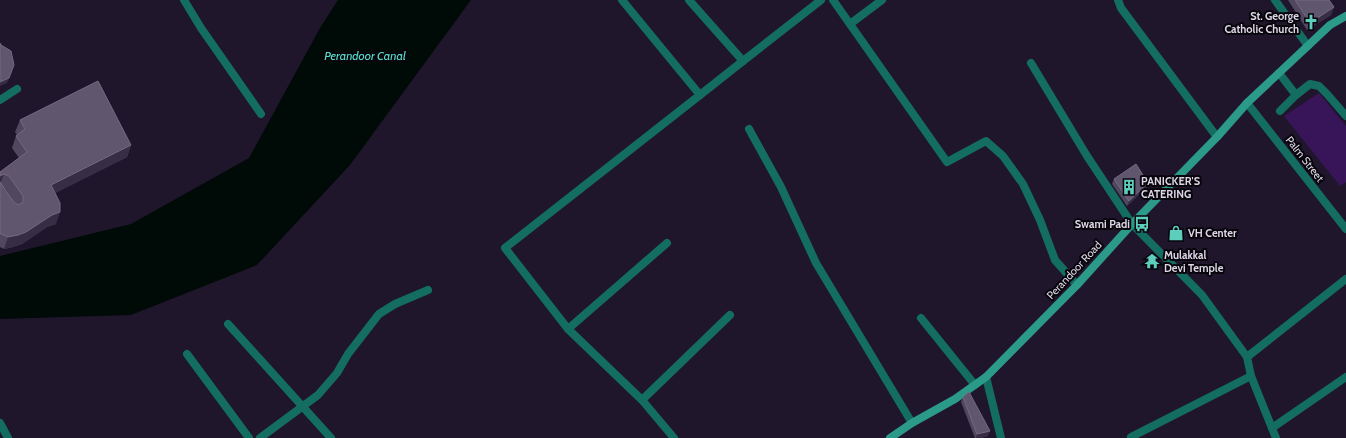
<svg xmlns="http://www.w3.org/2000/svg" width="1346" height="438" font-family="Cabin,sans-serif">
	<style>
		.green { fill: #381458 }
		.water { fill: #000a07 }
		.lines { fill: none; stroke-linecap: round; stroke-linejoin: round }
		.lane { stroke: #136e61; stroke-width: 8 }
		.street { stroke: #136e61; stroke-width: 8 }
		.secondary { stroke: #2c9a89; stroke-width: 8 }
		.wall { fill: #51475f; fill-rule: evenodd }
		.shaded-wall { fill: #372d45 }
		.building { fill: #60566d; stroke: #746a80 }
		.labels { text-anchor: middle; stroke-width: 4; stroke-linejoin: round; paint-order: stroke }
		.poi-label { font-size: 11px; font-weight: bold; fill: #dcd6e5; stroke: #08050d; text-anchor: start }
		.street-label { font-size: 11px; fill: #dcd6e5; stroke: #08050d }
		.water-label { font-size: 12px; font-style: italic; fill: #58e1cb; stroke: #08050d }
	</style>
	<rect width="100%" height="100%" fill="#20162c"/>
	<path class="green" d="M 1319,93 L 1346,126 L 1346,182 L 1340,186 L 1284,116 Z"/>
	<path class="water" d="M 338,0 L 471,0 L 350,165 L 257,265 L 131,315 L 0,319 L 0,256 L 131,224 L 249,158 L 320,28 Z"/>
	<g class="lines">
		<g class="lane">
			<path d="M 1279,73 L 1296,95 L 1310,84 L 1319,86 L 1327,94 L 1346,116"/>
			<path d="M 1280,111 L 1296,95"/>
		</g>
		<g class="street">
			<path d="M 184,0 L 201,28 L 261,114"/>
			<path d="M 622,0 L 700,95 L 505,248 L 568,329 L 642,400 L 674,438"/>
			<path d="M 689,0 L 743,61 L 700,95"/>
			<path d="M 833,0 L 947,162 L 986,141 L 1003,156 L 1023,184 L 1040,220 L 1055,260 L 1077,285"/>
			<path d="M 1118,0 L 1121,8 L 1217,137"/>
			<path d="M 1275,0 L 1308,46"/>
			<path d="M 850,24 L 882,0"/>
			<path d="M 743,61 L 821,0"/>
			<path d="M 1031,63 L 1087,156 L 1132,224 L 1202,295 L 1247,357 L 1251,376 L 1276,438"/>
			<path d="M 0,100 L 17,89"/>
			<path d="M 1247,103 L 1346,229"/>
			<path d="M 749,129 L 781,187 L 816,263 L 912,423"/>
			<path d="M 921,318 L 975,385"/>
			<path d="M 228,324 L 331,438"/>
			<path d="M 568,329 L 667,243"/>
			<path d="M 187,354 L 249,438"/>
			<path d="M 1247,357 L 1346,279"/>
			<path d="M 986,377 L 1001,438"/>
			<path d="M 642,400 L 730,315"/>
			<path d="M 0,423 L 8,438"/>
			<path d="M 1272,428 L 1346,377"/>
			<path d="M 1131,437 L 1251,376"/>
			<path d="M 260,438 L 318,395 L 337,373 L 348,354 L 379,314 L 395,304 L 428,290"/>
		</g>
		<path class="secondary" d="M 890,438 L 912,423 L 955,399 L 986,377 L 1077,285 L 1132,224 L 1217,137 L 1247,103 L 1330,25 L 1346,16"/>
	</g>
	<g class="wall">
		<path d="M 1288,0 L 1329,0 L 1334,7 L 1331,15 L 1307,30 Z"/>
		<path d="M 20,120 L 131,145 L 127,157 L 55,193 L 56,224 L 47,227 L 22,244 L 13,247 L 4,249 L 0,247 L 0,172 L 19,158 L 12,148 L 16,136 L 17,135 L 15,132 ZM 3,187 L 5,188 L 15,203 L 14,202 Z"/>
		<path d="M 1114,179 L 1148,183 L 1146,188 L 1127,206 L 1112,184 Z"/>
		<path d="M 963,397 L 988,436 L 980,438 L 975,438 L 961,402 Z"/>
	</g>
	<g class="shaded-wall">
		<path d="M 1334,7 L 1331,15 L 1307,30 L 1310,23 Z"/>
		<path d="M 14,65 L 7,83 L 0,86 L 0,82 Z"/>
		<path d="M 131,145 L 127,157 L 47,197 L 51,185 Z"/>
		<path d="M 4,174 L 0,185 L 0,176 Z"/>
		<path d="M 1148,183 L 1146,188 L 1127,206 L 1129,201 Z"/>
		<path d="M 60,212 L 56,224 L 47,227 L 22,244 L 13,247 L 4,249 L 8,237 L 52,215 Z"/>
		<path d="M 990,431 L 988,436 L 980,438 L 976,438 L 977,434 Z"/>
	</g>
	<g class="building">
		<path d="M 1295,0 L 1329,0 L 1334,7 L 1310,23 Z"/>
		<path d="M 0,43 L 1,45 L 11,51 L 14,65 L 9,78 L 0,82 Z"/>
		<path d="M 98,81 L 131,145 L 51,185 L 60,203 L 60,212 L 52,215 L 26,232 L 18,235 L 8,237 L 1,234 L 0,233 L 0,182 L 14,202 L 18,205 L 22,203 L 23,201 L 23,196 L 9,176 L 4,174 L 0,176 L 0,172 L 27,152 L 16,136 L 25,129 L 20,120 Z"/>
		<path d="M 1136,164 L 1148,183 L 1129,201 L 1114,179 Z"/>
		<path d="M 969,392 L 990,431 L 977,434 L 963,397 Z"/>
	</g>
	<defs>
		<g id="church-bare" transform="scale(1.2)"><path d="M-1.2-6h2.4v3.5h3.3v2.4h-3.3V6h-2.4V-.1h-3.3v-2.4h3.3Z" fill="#5ccebb" stroke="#08050d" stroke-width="2.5" paint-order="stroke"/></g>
		<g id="building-bare" transform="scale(1.2)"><path d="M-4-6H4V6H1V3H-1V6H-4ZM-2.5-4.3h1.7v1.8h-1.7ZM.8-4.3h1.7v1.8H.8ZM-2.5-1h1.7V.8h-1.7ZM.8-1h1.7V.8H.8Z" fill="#5ccebb" stroke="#08050d" stroke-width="2.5" paint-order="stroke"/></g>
		<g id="bus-bare" transform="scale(1.2)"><path d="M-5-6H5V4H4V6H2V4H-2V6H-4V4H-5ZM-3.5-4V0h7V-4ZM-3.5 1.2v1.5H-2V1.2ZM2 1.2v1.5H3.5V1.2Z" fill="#5ccebb" stroke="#08050d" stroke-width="2.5" paint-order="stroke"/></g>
		<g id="shop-bare" transform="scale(1.2)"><path d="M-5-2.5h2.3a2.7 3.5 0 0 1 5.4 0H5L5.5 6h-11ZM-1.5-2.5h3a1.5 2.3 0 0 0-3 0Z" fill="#5ccebb" stroke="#08050d" stroke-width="2.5" paint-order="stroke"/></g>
		<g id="temple-bare" transform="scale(1.2)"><path d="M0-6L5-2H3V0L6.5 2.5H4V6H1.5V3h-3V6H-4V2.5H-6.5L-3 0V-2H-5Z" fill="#5ccebb" stroke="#08050d" stroke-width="2.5" paint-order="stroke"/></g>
	</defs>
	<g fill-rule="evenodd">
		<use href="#church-bare" x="1311" y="22"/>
		<use href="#building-bare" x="1129" y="187"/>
		<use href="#bus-bare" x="1142" y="224"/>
		<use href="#shop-bare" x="1176" y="233"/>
		<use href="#temple-bare" x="1152" y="261"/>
	</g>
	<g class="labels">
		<g class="poi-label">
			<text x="1299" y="20" text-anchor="end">St. George<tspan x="1299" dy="13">Catholic Church</tspan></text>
			<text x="1141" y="185">PANICKER'S<tspan x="1141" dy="13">CATERING</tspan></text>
			<text x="1130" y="228" text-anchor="end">Swami Padi</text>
			<text x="1188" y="237">VH Center</text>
			<text x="1164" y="259">Mulakkal<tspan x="1164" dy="13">Devi Temple</tspan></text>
		</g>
		<g class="street-label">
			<text transform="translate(1305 159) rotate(52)" y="4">Palm Street</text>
			<text transform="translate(1074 270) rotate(-47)" y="4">Perandoor Road</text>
		</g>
		<g class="water-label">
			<text x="365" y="60">Perandoor Canal</text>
		</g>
	</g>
</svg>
